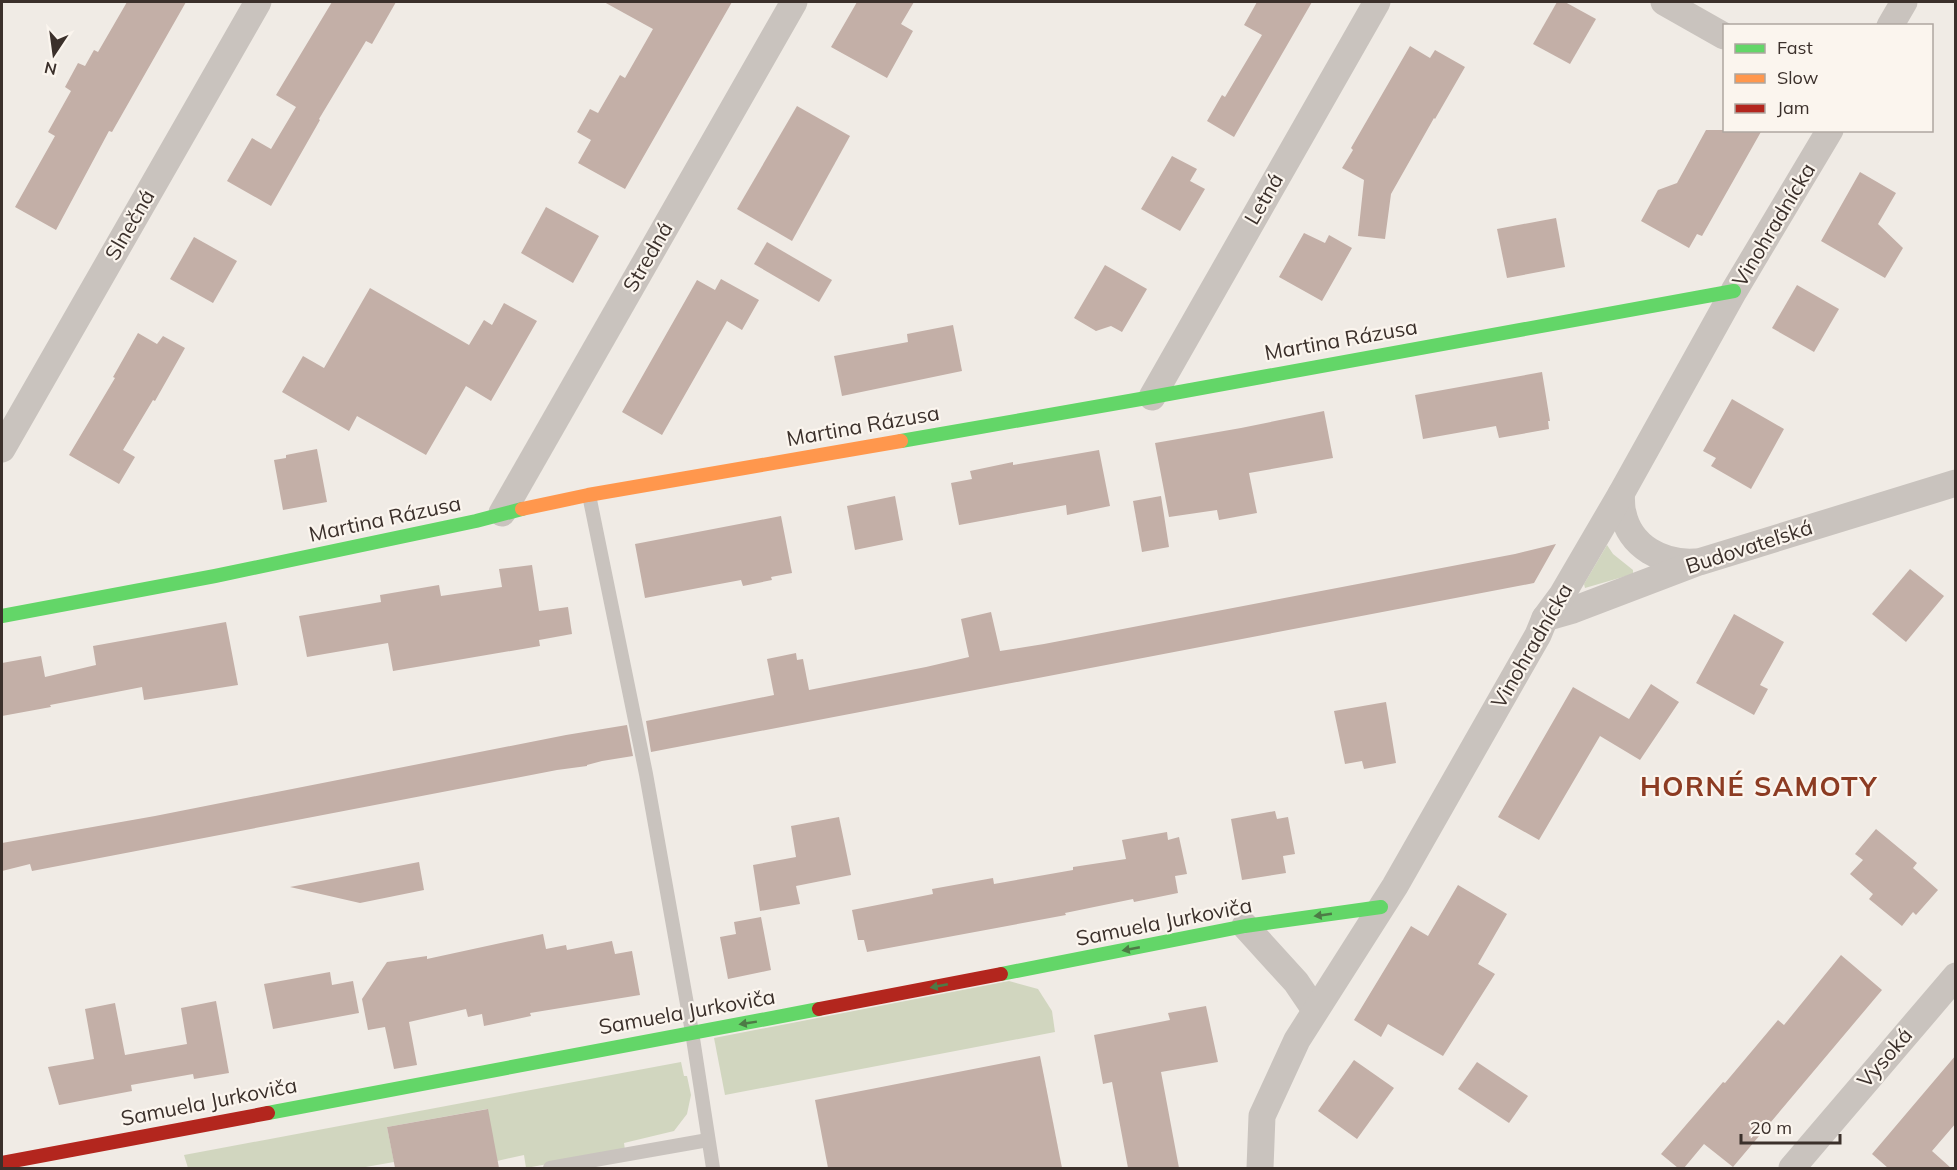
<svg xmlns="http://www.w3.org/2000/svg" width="1957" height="1170" font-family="Mulish,sans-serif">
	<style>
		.green { fill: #d1d6bf }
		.building { fill: #c3afa7 }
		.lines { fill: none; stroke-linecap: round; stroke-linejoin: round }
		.lane { stroke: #c9c3be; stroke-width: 14 }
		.street { stroke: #c9c3be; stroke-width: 27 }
		.fast { stroke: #63d668; stroke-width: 14 }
		.slow { stroke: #ff974d; stroke-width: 14 }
		.jam { stroke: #b3261e; stroke-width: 14 }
		.oneway { fill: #4d7b46 }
		.labels { text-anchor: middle; stroke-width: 4.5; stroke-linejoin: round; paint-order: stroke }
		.street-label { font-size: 21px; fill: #3b302b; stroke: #fbf5ee }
		.district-label { font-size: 27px; font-weight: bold; letter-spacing: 1.5px; fill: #8c3b22; stroke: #fbf5ee }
	</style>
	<rect width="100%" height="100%" fill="#f0ebe5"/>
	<g class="green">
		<path d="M 1607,545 L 1613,554 L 1633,570 L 1633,574 L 1585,588 L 1584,584 Z"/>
		<path d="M 1009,981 L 1038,989 L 1052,1011 L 1055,1032 L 725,1095 L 714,1038 Z"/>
		<path d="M 681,1062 L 684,1076 L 687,1076 L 691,1095 L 687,1114 L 674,1131 L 624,1143 L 625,1150 L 526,1168 L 524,1155 L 497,1161 L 487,1109 L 387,1127 L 394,1162 L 360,1168 L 188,1168 L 184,1155 Z"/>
	</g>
	<g class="building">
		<path d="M 127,2 L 186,2 L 112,132 L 109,131 L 56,230 L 15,207 L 55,136 L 48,132 L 71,91 L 65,87 L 78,63 L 85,66 L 94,50 L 98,52 Z"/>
		<path d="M 332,2 L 396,2 L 372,44 L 366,41 L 319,119 L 320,120 L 271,206 L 227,181 L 252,138 L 271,149 L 296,107 L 276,95 Z"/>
		<path d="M 604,2 L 732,2 L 625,189 L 578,163 L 591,140 L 577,132 L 590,109 L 598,113 L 620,75 L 625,78 L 653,29 Z"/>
		<path d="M 857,2 L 914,2 L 901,24 L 913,31 L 887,78 L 831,47 Z"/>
		<path d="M 1257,2 L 1312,2 L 1234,137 L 1207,121 L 1222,95 L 1225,97 L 1262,35 L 1244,25 Z"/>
		<path d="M 1557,2 L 1565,2 L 1596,19 L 1570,64 L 1533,44 Z"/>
		<path d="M 1410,46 L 1430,58 L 1435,50 L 1465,67 L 1435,119 L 1434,118 L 1391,194 L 1385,239 L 1358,236 L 1364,180 L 1342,168 L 1353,150 L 1351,148 Z"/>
		<path d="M 797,106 L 850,136 L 792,241 L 737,209 Z"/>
		<path d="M 1706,130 L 1762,130 L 1702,236 L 1697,234 L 1689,248 L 1641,221 L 1658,190 L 1677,183 Z"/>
		<path d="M 1172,156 L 1197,169 L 1190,181 L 1205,189 L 1180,231 L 1141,209 Z"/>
		<path d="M 1860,172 L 1896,193 L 1878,224 L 1903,248 L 1885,278 L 1821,241 Z"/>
		<path d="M 546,207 L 599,236 L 573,283 L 521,253 Z"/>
		<path d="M 1556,218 L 1565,267 L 1507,278 L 1497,229 Z"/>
		<path d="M 1304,233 L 1325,243 L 1329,235 L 1352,248 L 1322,301 L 1279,277 Z"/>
		<path d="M 194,237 L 237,261 L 213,303 L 170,279 Z"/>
		<path d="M 767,242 L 832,280 L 819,302 L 754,264 Z"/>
		<path d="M 1105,265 L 1147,289 L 1122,332 L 1111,326 L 1096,331 L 1074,318 Z"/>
		<path d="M 721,279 L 759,300 L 742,330 L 727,321 L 662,435 L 622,412 L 697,280 L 715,290 Z"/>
		<path d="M 1797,285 L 1839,309 L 1814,352 L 1772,328 Z"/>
		<path d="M 370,288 L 469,345 L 484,320 L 492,325 L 504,303 L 537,321 L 491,401 L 466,386 L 426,455 L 357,416 L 349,431 L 282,392 L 303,356 L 324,368 Z"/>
		<path d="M 953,325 L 962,371 L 842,396 L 834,356 L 908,342 L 907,334 Z"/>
		<path d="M 138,333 L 157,344 L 163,336 L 185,348 L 155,401 L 153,400 L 123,450 L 135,457 L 119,484 L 69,455 L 115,378 L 113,377 Z"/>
		<path d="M 1542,372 L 1550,421 L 1548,421 L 1549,429 L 1499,438 L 1496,426 L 1423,439 L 1415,395 Z"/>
		<path d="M 1732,399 L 1784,429 L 1751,489 L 1711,466 L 1716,458 L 1703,451 Z"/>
		<path d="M 1324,411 L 1333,458 L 1249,473 L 1257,513 L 1219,520 L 1217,510 L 1169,517 L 1155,443 L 1241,428 Z"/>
		<path d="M 317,449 L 327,502 L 283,510 L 274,460 L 286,458 L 286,455 Z"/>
		<path d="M 1099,450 L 1110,506 L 1067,515 L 1066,505 L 959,525 L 951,483 L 972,479 L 970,471 L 1013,462 L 1013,465 Z"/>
		<path d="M 895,496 L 903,540 L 855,550 L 847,506 Z"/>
		<path d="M 1161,496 L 1169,547 L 1142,552 L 1133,501 Z"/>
		<path d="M 781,516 L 792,573 L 771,577 L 772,580 L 743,586 L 741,580 L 645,598 L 635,544 Z"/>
		<path d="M 1556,544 L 1534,583 L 651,752 L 646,721 L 774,695 L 767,659 L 796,653 L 797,660 L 803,659 L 809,690 L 926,667 L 969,657 L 961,619 L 991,612 L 1000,651 L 1044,644 L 1515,554 Z"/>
		<path d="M 532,565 L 539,611 L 568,607 L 572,634 L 539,640 L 540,646 L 393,671 L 388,643 L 307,657 L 299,616 L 381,602 L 380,595 L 439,585 L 441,596 L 502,587 L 499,569 Z"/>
		<path d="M 1910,569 L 1944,596 L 1906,642 L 1872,614 Z"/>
		<path d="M 1734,614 L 1784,642 L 1760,685 L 1768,689 L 1754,715 L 1696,683 Z"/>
		<path d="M 226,622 L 238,685 L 144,700 L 142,687 L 50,705 L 51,707 L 2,716 L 2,663 L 41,656 L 45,677 L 96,665 L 93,646 Z"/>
		<path d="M 1651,684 L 1679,702 L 1640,760 L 1600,736 L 1539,840 L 1498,817 L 1573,687 L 1629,719 Z"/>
		<path d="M 1386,702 L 1396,763 L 1364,769 L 1362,761 L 1345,764 L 1334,711 Z"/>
		<path d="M 627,725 L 633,756 L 602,761 L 587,765 L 587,766 L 557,770 L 32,871 L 30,864 L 2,871 L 2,843 L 155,816 L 566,735 Z"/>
		<path d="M 1275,811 L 1277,819 L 1288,817 L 1295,854 L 1283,856 L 1286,873 L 1242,880 L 1231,819 Z"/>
		<path d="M 839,817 L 851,875 L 796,886 L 800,904 L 760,911 L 753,865 L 796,857 L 791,826 Z"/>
		<path d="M 1876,829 L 1917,863 L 1913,868 L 1938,890 L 1916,915 L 1913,912 L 1902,926 L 1869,899 L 1873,894 L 1850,874 L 1863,860 L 1855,854 Z"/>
		<path d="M 1167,832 L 1168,840 L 1179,837 L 1187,874 L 1175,876 L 1178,893 L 1134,902 L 1133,899 L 1065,913 L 1066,915 L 867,952 L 864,940 L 858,940 L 852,910 L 933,894 L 932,889 L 993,878 L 994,884 L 1073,870 L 1073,867 L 1126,859 L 1122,840 Z"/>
		<path d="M 419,862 L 424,890 L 360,903 L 290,887 Z"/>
		<path d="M 1458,885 L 1507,914 L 1478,964 L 1495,974 L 1443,1056 L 1388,1024 L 1381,1037 L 1354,1020 L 1411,926 L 1428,936 Z"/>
		<path d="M 761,917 L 771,970 L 728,979 L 720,937 L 736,934 L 734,922 Z"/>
		<path d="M 543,934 L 546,949 L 566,945 L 567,950 L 612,941 L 615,954 L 632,951 L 640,995 L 530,1013 L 531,1016 L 484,1026 L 482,1014 L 468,1017 L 466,1009 L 409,1022 L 417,1065 L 394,1069 L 385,1027 L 368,1030 L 362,999 L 387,962 L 427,956 L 427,959 Z"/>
		<path d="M 1841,955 L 1882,990 L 1733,1167 L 1704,1144 L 1684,1168 L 1678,1168 L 1661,1154 L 1723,1082 L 1725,1083 L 1778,1020 L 1784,1025 Z"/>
		<path d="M 330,972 L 332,985 L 353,981 L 359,1013 L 273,1029 L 264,984 Z"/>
		<path d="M 216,1001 L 229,1073 L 194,1079 L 193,1074 L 131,1085 L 132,1091 L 59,1105 L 48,1067 L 94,1059 L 85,1009 L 115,1003 L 125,1055 L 187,1044 L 181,1008 Z"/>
		<path d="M 1206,1006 L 1218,1062 L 1161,1072 L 1179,1168 L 1128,1168 L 1112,1082 L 1103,1084 L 1094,1035 L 1170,1020 L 1168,1013 Z"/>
		<path d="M 1956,1055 L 1956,1123 L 1932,1151 L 1951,1168 L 1888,1168 L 1872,1154 Z"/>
		<path d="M 1040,1056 L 1062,1168 L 828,1168 L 815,1100 Z"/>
		<path d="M 1354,1060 L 1394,1088 L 1357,1139 L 1318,1111 Z"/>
		<path d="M 1477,1062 L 1528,1096 L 1509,1123 L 1458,1089 Z"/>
		<path d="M 488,1109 L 499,1168 L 395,1168 L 387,1127 Z"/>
	</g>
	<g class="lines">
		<g class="lane">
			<path d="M 589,495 L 646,774 L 692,1032 L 713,1168"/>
			<path d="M 550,1168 L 708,1140"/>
		</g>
		<g class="street">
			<path d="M 1664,2 L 1724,36"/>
			<path d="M 1890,26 L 1904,2"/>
			<path d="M 1152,397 L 1377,2"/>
			<path d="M 2,449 L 258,2"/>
			<path d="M 1621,494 C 1622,500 1621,507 1623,513 C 1630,547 1663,564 1695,562"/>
			<path d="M 502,513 L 794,2"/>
			<path d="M 1545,618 L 1573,610 L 1699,562 L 1956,483"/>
			<path d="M 1245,926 L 1296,982 L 1315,1010"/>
			<path d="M 1260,1168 L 1262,1116 L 1297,1040 L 1395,886 L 1538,635 L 1545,618 L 1562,595 L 1621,494 L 1734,291 L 1830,130"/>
			<path d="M 1792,1168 L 1956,976"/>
		</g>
		<g class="fast">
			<path d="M 901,441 L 1152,397 L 1734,291"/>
			<path d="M 2,616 L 215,576 L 476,521 L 522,509"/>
			<path d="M 1001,974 L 1245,926 L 1381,907"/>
			<path d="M 268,1113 L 819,1009"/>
		</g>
		<path class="slow" d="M 522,509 L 588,495 L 901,441"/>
		<g class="jam">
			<path d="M 819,1009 L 1001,974"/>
			<path d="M 2,1163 L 268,1113"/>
		</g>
	</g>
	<defs><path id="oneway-solid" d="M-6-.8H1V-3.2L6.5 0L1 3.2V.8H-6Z" transform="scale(1.5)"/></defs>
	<g class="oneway">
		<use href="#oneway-solid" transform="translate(1323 915) rotate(172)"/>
		<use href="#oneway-solid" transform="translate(1131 949) rotate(169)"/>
		<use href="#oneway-solid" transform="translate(939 986) rotate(169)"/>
		<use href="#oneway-solid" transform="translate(748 1023) rotate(171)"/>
	</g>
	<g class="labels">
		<g class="street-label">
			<text transform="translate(1264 199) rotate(-60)" y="7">Letná</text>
			<text transform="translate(130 225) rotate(-60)" y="7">Slnečná</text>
			<text transform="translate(1774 225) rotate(-59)" y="7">Vinohradnícka</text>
			<text transform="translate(648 257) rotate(-60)" y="7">Stredná</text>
			<text transform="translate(1341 340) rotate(-10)" y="7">Martina Rázusa</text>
			<text transform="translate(863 426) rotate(-10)" y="7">Martina Rázusa</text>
			<text transform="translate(385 519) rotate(-12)" y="7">Martina Rázusa</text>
			<text transform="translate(1749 547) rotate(-18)" y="7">Budovateľská</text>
			<text transform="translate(1532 646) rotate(-60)" y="7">Vinohradnícka</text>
			<text transform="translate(1164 922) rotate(-11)" y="7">Samuela Jurkoviča</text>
			<text transform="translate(687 1012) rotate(-10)" y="7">Samuela Jurkoviča</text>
			<text transform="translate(1885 1058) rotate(-49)" y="7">Vysoká</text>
			<text transform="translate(209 1102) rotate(-11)" y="7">Samuela Jurkoviča</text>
		</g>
		<g class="district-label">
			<text x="1759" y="796">HORNÉ SAMOTY</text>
		</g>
	</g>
	<rect width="1957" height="1170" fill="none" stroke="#3b302b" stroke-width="6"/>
	<rect x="1723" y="24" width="210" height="108" fill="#fbf5ee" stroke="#aea6a0" stroke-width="1.5"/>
	<rect x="1735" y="44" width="30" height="9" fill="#63d668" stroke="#aea6a0" stroke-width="1.5"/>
	<text x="1777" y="54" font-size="18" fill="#3b302b">Fast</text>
	<rect x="1735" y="74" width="30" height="9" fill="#ff974d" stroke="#aea6a0" stroke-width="1.5"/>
	<text x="1777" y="84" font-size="18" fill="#3b302b">Slow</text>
	<rect x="1735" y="104" width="30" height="9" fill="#b3261e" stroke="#aea6a0" stroke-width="1.5"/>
	<text x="1777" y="114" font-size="18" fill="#3b302b">Jam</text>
	<g transform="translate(54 54) rotate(193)" stroke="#fbf5ee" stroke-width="4.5" paint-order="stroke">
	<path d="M0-4.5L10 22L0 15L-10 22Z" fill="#3b302b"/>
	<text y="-9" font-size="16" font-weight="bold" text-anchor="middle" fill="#3b302b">N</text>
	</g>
	<path d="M1741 1134v9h99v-9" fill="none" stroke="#3b302b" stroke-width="3"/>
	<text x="1750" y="1134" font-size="18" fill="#3b302b" stroke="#fbf5ee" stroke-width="4.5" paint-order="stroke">20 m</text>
</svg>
